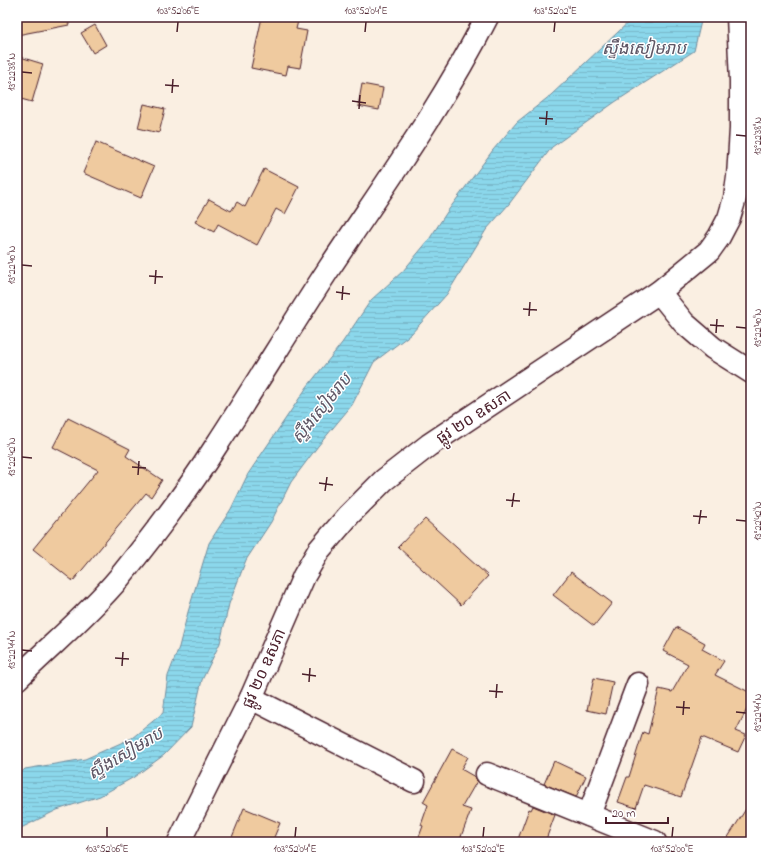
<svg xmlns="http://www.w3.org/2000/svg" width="768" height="859" font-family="'Indie Flower','Noto Sans Khmer',sans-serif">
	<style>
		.water { fill: url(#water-rules); stroke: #718d9e }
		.building { fill: #efca9f; stroke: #4a1f2b }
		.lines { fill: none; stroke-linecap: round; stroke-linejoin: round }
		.minor-casing { stroke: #4a1f2b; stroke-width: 25 }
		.minor { stroke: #fff; stroke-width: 22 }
		.ticks { fill: none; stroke: #4a1f2b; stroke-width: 1.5 }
		.labels { text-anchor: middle; stroke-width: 3; stroke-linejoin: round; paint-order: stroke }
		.street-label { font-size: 16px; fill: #4a1f2b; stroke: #fff }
		.water-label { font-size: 17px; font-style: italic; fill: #5e5665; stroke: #fff }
		.neatline { fill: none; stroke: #4a1f2b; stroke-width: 1.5 }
		.ticks-label { font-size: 10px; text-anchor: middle; fill: #4a1f2b }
	</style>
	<defs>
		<pattern id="water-rules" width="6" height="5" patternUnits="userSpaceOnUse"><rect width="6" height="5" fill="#8bd7eb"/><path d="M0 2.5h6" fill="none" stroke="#79b8ca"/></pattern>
	</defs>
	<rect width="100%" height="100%" fill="#faefe2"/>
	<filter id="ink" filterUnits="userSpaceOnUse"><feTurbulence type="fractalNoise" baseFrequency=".025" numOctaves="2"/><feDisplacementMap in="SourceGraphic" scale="8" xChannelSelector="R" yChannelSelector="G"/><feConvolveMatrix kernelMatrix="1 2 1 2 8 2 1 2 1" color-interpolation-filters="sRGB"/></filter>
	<g filter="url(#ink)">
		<path class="water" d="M 634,17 L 702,17 L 694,51 L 615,102 L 552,147 L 509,204 L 486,230 L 447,294 L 411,334 L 374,362 L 352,405 L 318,446 L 291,482 L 271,522 L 246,560 L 229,604 L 220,643 L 202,680 L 191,727 L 164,755 L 134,777 L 100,796 L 57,810 L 17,830 L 17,776 L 25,769 L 85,759 L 132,738 L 163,713 L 168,676 L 179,647 L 188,612 L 209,543 L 231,509 L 248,474 L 307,387 L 342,343 L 371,300 L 403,271 L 428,241 L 447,212 L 493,150 L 517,122 L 551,95 Z"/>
		<g class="building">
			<path d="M 17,17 L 68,17 L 69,25 L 17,35 Z"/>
			<path d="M 262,17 L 299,17 L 296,29 L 307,31 L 300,68 L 288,66 L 286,75 L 251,68 Z"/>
			<path d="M 95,25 L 106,45 L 93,53 L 81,33 Z"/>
			<path d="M 17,56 L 43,64 L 32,102 L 17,98 Z"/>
			<path d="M 362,84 L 383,88 L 379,110 L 358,106 Z"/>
			<path d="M 144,104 L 165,109 L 159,133 L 138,128 Z"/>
			<path d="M 96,142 L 154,167 L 141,198 L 83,173 Z"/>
			<path d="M 264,169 L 299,187 L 285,214 L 276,209 L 257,245 L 218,224 L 214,232 L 195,222 L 209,199 L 231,211 L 237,202 L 245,207 Z"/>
			<path d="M 68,418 L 130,449 L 126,456 L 162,480 L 151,497 L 146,493 L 73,581 L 33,549 L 98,470 L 53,447 Z"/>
			<path d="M 425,519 L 488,576 L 461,605 L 398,547 Z"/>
			<path d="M 571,572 L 612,603 L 594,626 L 553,595 Z"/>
			<path d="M 676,627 L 705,643 L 702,649 L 724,661 L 715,675 L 751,693 L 751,701 L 736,731 L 746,735 L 738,752 L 702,737 L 681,797 L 644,785 L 636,808 L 618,802 L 627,777 L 629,777 L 643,732 L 648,734 L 659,689 L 672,692 L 688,664 L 663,651 Z"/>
			<path d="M 594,678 L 613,682 L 606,714 L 587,710 Z"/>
			<path d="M 452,749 L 468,757 L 461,769 L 475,777 L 477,781 L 462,807 L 471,810 L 459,842 L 417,842 L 423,826 L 421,825 L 428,805 L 423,802 Z"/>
			<path d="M 554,761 L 586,776 L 576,797 L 544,784 Z"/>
			<path d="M 751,801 L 751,842 L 725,842 Z"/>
			<path d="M 533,806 L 555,815 L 545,842 L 517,842 L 529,809 L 531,810 Z"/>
			<path d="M 244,808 L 280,823 L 272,842 L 230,842 Z"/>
		</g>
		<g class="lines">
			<g class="minor-casing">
				<g id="minor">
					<path d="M 659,292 L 684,323 L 713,348 L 751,372"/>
					<path d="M 17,679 C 51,645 88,615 119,578 C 153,536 187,492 216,446 C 254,388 290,328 328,270 C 383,187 442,106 487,17"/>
					<path d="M 251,698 L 414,781"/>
					<path d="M 487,774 L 655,842"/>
					<path d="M 589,815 L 638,684"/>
					<path d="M 179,842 L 251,698 L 304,576 L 319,550 L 349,515 L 384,480 L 429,445 L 659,292 L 709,251 L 719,237 L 729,218 L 735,198 L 738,177 L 741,129 L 741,81 L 738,17"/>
				</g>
			</g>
			<use href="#minor" class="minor"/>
		</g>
	</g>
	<path class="ticks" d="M 177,32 L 178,22M 365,32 L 366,22M 554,32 L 555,22M 22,72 L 32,73M 165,85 L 179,86M 172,93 L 173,79M 352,101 L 366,103M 359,109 L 360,95M 539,118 L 553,119M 546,125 L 547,111M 736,135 L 746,136M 22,265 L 32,266M 149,276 L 163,277M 155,284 L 156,270M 336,292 L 350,294M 342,300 L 343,286M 523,309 L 537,310M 529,316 L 530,302M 710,325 L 724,326M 736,327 L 746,328M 716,333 L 717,319M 22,457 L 32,458M 132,467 L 146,468M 138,475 L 139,461M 319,483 L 333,485M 325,491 L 327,477M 506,500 L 520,501M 512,507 L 514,493M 693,516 L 707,517M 736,520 L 746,521M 699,524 L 701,510M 22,650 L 32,651M 115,658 L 129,659M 122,666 L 123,652M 302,674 L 316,676M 309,682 L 310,668M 489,691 L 503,692M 496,698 L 497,684M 676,707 L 690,708M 736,712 L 746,713M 683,715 L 684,701M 107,837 L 107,827M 295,837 L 296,827M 483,837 L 484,827M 672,837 L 673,827"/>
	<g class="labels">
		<g class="street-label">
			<text transform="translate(473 416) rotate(-33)" y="6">ផ្លូវ ២០ ឧសភា</text>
			<text transform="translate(263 668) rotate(-66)" y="6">ផ្លូវ ២០ ឧសភា</text>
		</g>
		<g class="water-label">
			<text x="644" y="54">ស្ទឹងសៀមរាប</text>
			<text transform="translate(321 408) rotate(-51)" y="6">ស្ទឹងសៀមរាប</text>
			<text transform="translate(125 753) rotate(-31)" y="6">ស្ទឹងសៀមរាប</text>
		</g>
	</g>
	<rect width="768" height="859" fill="none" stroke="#fff" stroke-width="44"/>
	<path d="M606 817v6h62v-6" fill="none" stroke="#4a1f2b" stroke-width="2"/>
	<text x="612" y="817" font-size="12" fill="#4a1f2b" stroke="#ffffff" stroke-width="3" paint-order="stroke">20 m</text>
	<rect x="22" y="22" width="724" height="815" class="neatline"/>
	<g class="ticks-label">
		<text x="178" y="14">103°52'06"E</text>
		<text x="366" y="14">103°52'04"E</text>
		<text x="555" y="14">103°52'02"E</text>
		<text transform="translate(11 72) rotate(-90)" y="4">13°22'38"N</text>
		<text transform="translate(757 136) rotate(-90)" y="4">13°22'38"N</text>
		<text transform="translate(11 265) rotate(-90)" y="4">13°22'40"N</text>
		<text transform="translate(757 328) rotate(-90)" y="4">13°22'40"N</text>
		<text transform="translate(11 457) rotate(-90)" y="4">13°22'42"N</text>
		<text transform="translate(757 521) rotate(-90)" y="4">13°22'42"N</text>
		<text transform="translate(11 650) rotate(-90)" y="4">13°22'44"N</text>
		<text transform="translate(757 713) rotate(-90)" y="4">13°22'44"N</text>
		<text x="107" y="852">103°52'06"E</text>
		<text x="295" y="852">103°52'04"E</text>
		<text x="483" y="852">103°52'02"E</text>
		<text x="672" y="852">103°52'00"E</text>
	</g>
</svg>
